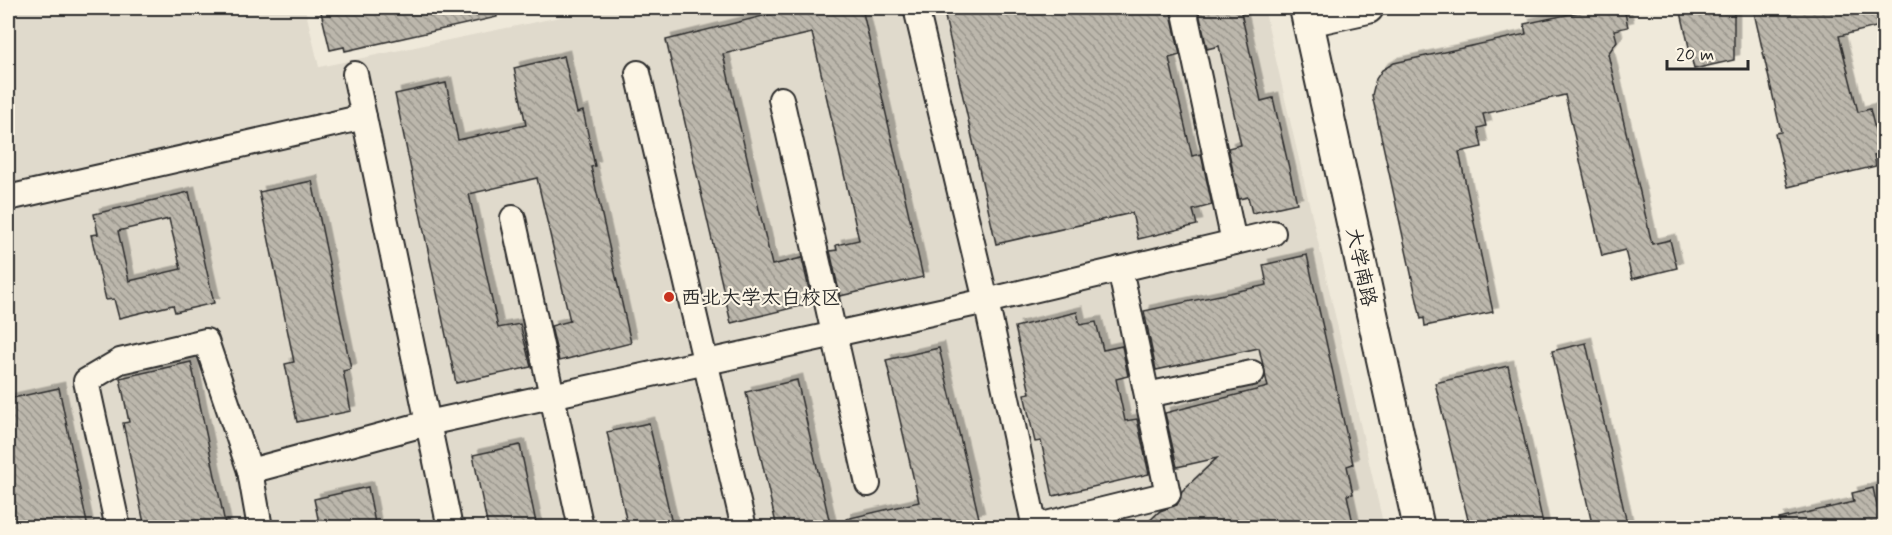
<svg xmlns="http://www.w3.org/2000/svg" width="1892" height="535" font-family="Mynerve,'LXGW WenKai TC',sans-serif">
	<style>
		.built { fill: #e0dacc }
		.building { fill: url(#building-back-hatch); stroke: #2b2b2b; stroke-width: 1.5; fill-rule: evenodd; filter: url(#shadow) }
		.lines { fill: none; stroke-linecap: round; stroke-linejoin: round }
		.minor-casing { stroke: #2b2b2b; stroke-width: 28 }
		.tertiary-casing { stroke: #2b2b2b; stroke-width: 34 }
		.minor { stroke: #fcf5e5; stroke-width: 24 }
		.tertiary { stroke: #fcf5e5; stroke-width: 30 }
		.poi-dot { fill: #c8321e; stroke: #fcf5e5; stroke-width: 2 }
		.labels { text-anchor: middle; stroke-width: 4.5; stroke-linejoin: round; paint-order: stroke }
		.street-label { font-size: 20px; fill: #2b2b2b; stroke: #fcf5e5 }
		.poi-label { font-size: 20px; fill: #2b2b2b; stroke: #fcf5e5; text-anchor: start }
	</style>
	<defs>
		<pattern id="building-back-hatch" width="6" height="6" patternUnits="userSpaceOnUse" patternTransform="scale(1.5)"><rect width="6" height="6" fill="#bcb7ac"/><path d="M-1 5l2 2M0 0l6 6M5-1l2 2" fill="none" stroke="#99958c"/></pattern>
		<filter id="shadow"><feDropShadow dx="5.5" dy="-5.5" stdDeviation="0" flood-color="#0004"/></filter>
	</defs>
	<rect width="100%" height="100%" fill="#efe9da"/>
	<filter id="ink" filterUnits="userSpaceOnUse"><feTurbulence type="fractalNoise" baseFrequency=".0167" numOctaves="2"/><feDisplacementMap in="SourceGraphic" scale="12" xChannelSelector="R" yChannelSelector="G"/><feConvolveMatrix kernelMatrix="1 2 1 2 8 2 1 2 1" color-interpolation-filters="sRGB"/></filter>
	<g filter="url(#ink)">
		<path class="built" d="M 8,8 L 305,8 L 319,67 L 603,8 L 1264,8 L 1384,527 L 8,527 Z"/>
		<g class="building">
			<path d="M 320,8 L 496,8 L 497,17 L 345,51 L 344,47 L 330,50 Z"/>
			<path d="M 795,8 L 862,8 L 923,277 L 840,296 L 830,251 L 837,250 L 836,245 L 859,240 L 812,33 L 723,54 L 772,265 L 802,258 L 812,303 L 731,323 L 666,40 Z"/>
			<path d="M 943,8 L 1170,8 L 1180,55 L 1169,58 L 1192,156 L 1201,154 L 1212,205 L 1193,210 L 1197,225 L 1138,239 L 1132,213 L 996,244 Z"/>
			<path d="M 1198,8 L 1240,8 L 1261,101 L 1273,98 L 1297,203 L 1252,213 L 1248,197 L 1239,199 L 1228,148 L 1241,145 L 1219,46 L 1207,49 Z"/>
			<path d="M 1598,8 L 1624,8 L 1628,27 L 1614,30 L 1617,41 L 1608,54 L 1652,244 L 1670,240 L 1677,268 L 1632,279 L 1625,250 L 1602,256 L 1565,95 L 1483,114 L 1486,126 L 1478,128 L 1482,147 L 1459,152 L 1493,312 L 1425,326 L 1424,318 L 1421,319 L 1372,95 L 1376,79 L 1382,70 L 1394,63 L 1526,34 L 1524,24 Z"/>
			<path d="M 1680,8 L 1734,8 L 1734,60 L 1694,69 Z"/>
			<path d="M 1753,8 L 1884,8 L 1884,25 L 1839,36 L 1858,112 L 1870,109 L 1881,154 L 1874,155 L 1876,166 L 1788,187 L 1775,133 L 1781,132 Z"/>
			<path d="M 564,56 L 577,113 L 583,111 L 595,166 L 591,167 L 631,343 L 559,361 L 551,326 L 570,321 L 537,178 L 469,194 L 498,328 L 520,324 L 531,367 L 456,383 L 395,94 L 446,83 L 458,140 L 526,125 L 514,68 Z"/>
			<path d="M 312,181 L 351,369 L 343,371 L 351,411 L 297,422 L 285,364 L 294,362 L 259,192 Z"/>
			<path d="M 189,192 L 214,303 L 175,312 L 173,305 L 119,318 L 114,299 L 106,300 L 91,235 L 98,234 L 94,214 ZM 169,219 L 181,269 L 129,281 L 118,231 Z"/>
			<path d="M 1307,255 L 1353,464 L 1347,466 L 1353,494 L 1347,495 L 1354,528 L 1142,528 L 1160,511 L 1177,505 L 1182,491 L 1217,458 L 1177,467 L 1165,413 L 1268,387 L 1259,348 L 1156,370 L 1144,311 L 1267,285 L 1263,265 Z"/>
			<path d="M 1077,312 L 1080,325 L 1096,322 L 1103,350 L 1122,346 L 1128,376 L 1116,379 L 1125,421 L 1137,419 L 1149,474 L 1053,496 L 1041,441 L 1035,442 L 1024,394 L 1030,393 L 1015,327 Z"/>
			<path d="M 1586,343 L 1628,528 L 1593,528 L 1552,351 Z"/>
			<path d="M 939,348 L 979,518 L 937,528 L 847,528 L 846,519 L 919,502 L 886,360 Z"/>
			<path d="M 191,362 L 226,528 L 145,528 L 123,423 L 129,422 L 120,378 Z"/>
			<path d="M 1508,366 L 1544,528 L 1470,528 L 1435,383 Z"/>
			<path d="M 797,380 L 831,528 L 777,528 L 746,392 Z"/>
			<path d="M 59,388 L 88,528 L 8,528 L 8,399 Z"/>
			<path d="M 649,423 L 673,528 L 628,528 L 607,432 Z"/>
			<path d="M 520,445 L 537,528 L 488,528 L 473,455 Z"/>
			<path d="M 368,487 L 376,528 L 320,528 L 314,499 Z"/>
			<path d="M 1873,488 L 1882,528 L 1780,528 L 1779,519 L 1854,502 L 1852,493 Z"/>
		</g>
		<g class="lines">
			<g class="minor-casing">
				<g id="minor">
					<path d="M 916,8 L 986,301 L 1273,233"/>
					<path d="M 1184,8 L 1234,242"/>
					<path d="M 638,73 L 744,528"/>
					<path d="M 355,74 L 450,528"/>
					<path d="M 781,99 L 868,484"/>
					<path d="M 8,198 L 364,117"/>
					<path d="M 513,218 L 581,528"/>
					<path d="M 1147,395 L 1252,373"/>
					<path d="M 1034,527 L 1168,494 L 1120,269"/>
					<path d="M 118,528 L 86,381 L 120,361 L 206,341 L 250,471"/>
					<path d="M 260,528 L 250,471 L 428,423 L 986,301 L 1035,528"/>
				</g>
			</g>
			<g class="tertiary-casing">
				<g id="tertiary">
					<path d="M 1305,8 L 1419,528"/>
					<path d="M 1308,21 L 1368,8"/>
				</g>
			</g>
			<use href="#minor" class="minor"/>
			<use href="#tertiary" class="tertiary"/>
		</g>
	</g>
	<circle class="poi-dot" cx="669" cy="297" r="6"/>
	<g class="labels">
		<g class="street-label">
			<text transform="translate(1362 267) rotate(78)" y="7">大学南路</text>
		</g>
		<g class="poi-label">
			<text x="681" y="304">西北大学太白校区</text>
		</g>
	</g>
	<rect width="1892" height="535" fill="none" stroke="#fcf5e5" stroke-width="30"/>
	<rect x="15" y="15" width="1862" height="505" fill="none" stroke="#2b2b2b" stroke-width="2" filter="url(#ink)"/>
	<path d="M1667 60v9h81v-9" fill="none" stroke="#2b2b2b" stroke-width="3"/>
	<text x="1676" y="60" font-size="18" fill="#2b2b2b" stroke="#fcf5e5" stroke-width="4.5" paint-order="stroke">20 m</text>
</svg>
